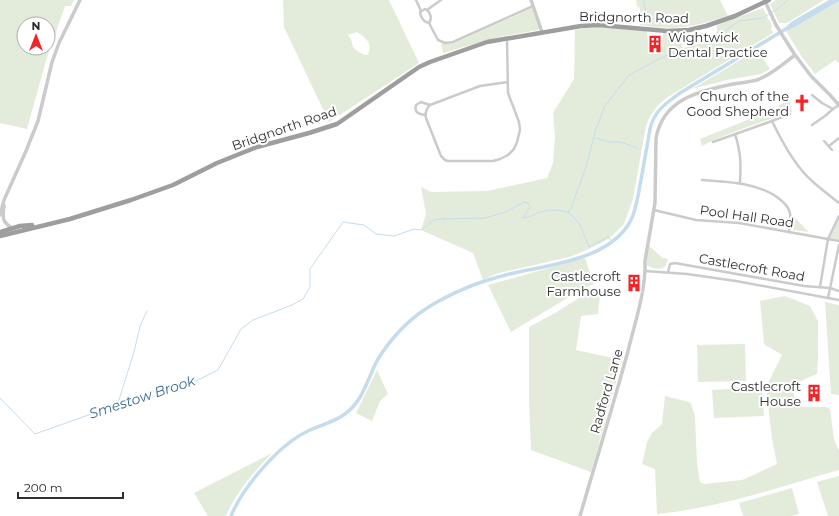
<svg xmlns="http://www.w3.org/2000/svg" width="839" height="516" font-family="Montserrat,sans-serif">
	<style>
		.green { fill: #e3ecda; fill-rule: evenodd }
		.water { fill: #c5dced }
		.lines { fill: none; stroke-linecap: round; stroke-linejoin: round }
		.stream { stroke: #c5dced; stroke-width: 1 }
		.canal { stroke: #c5dced; stroke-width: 3.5 }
		.minor { stroke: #cbcbcb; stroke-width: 2.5 }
		.tertiary { stroke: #cbcbcb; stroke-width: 3.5 }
		.trunk { stroke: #9e9e9e; stroke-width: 4.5 }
		.labels { text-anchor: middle; stroke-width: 4; stroke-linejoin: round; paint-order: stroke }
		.street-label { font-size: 13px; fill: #2e2e2e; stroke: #fff }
		.poi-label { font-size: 13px; fill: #2e2e2e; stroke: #fff; text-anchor: end }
		.water-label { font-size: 14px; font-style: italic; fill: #376b95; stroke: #fff }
	</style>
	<rect width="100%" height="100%" fill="#fff"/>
	<g class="green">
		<path d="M 0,0 L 74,0 L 71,6 L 65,6 L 46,61 L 27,129 L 0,123 ZM 24,24 L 48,24 L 48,48 L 24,48 Z"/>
		<path d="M 283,0 L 389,0 L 419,63 L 329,122 L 284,27 ZM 357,32 C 366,38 373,43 368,55 L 365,55 L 357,51 L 353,47 L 351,39 L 348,35 Z"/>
		<path d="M 636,0 L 720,0 L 728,16 C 713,20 697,26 681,27 C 668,29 654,27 640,25 L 640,8 L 637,6 Z"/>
		<path d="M 776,0 L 824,0 L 787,23 L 779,23 L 770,4 Z"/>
		<path d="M 839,1 L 839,63 L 835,60 L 815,74 L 802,57 L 786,31 L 795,27 Z"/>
		<path d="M 532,8 L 539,28 L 538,30 L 499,37 L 443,53 L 441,44 L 455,43 Z"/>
		<path d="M 763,8 L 772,26 L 771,28 L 773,33 L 676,92 C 661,101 652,109 646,126 L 633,199 L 624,224 L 616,232 L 608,239 L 601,243 L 580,253 L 569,257 L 499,273 L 491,276 L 483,280 L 473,253 L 421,230 L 426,214 L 421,187 L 431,192 L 487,191 L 547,178 L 553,163 L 555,137 L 553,113 L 574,79 L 575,30 C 598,25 624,29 647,31 L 649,49 L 661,50 L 663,33 L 679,34 L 683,48 L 699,44 L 717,32 L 717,25 Z"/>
		<path d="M 759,52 L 770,69 L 761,74 L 727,80 L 692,89 L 752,53 L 754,55 Z"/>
		<path d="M 789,99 L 792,112 C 762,122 731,131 702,146 L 700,139 L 772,110 Z"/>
		<path d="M 793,216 L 809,232 L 793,230 L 792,228 Z"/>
		<path d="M 839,217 L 839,240 L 830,238 Z"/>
		<path d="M 649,246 L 663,258 L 668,259 C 667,261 667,263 666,265 C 662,271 652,269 647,265 L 647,258 Z"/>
		<path d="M 585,258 L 594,284 L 584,288 L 511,332 L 488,285 Z"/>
		<path d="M 595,288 L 596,292 L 600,295 L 598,314 L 581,316 L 576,350 L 622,360 L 591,472 L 531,450 L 529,400 L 529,327 L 555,313 Z"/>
		<path d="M 785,296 L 810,306 L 818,321 L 818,357 L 817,374 L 807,378 L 792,386 L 795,400 L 803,407 L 826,407 L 830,409 L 834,439 L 839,451 L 839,470 C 779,487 720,508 657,514 L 655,469 L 642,464 L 647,442 L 652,433 L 662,424 L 665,396 L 689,402 L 691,404 L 695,416 L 697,463 L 700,482 L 704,484 L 742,480 L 777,464 L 772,439 L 766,387 L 782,355 L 764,344 L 760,301 Z"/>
		<path d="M 825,302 L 839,305 L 839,395 L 831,394 Z"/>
		<path d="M 745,344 L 746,381 L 698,382 L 697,345 Z"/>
		<path d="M 377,370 L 388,394 L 380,401 L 372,421 L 356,413 Z"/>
		<path d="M 762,387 L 764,416 L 714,418 L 712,390 Z"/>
		<path d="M 272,453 C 254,472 236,492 226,516 L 208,516 L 194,493 Z"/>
		<path d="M 839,476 L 839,516 L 828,516 L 817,482 Z"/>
		<path d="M 792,488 L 799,514 L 791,516 L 743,516 L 739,503 Z"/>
	</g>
	<path class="water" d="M 829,0 L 839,0 L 839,1 L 795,27 L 786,31 L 784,29 L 791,22 Z"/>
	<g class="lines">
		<g class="stream">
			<path d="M 644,0 L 644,3 L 648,23"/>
			<path d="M 595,138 L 609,142 L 621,142 L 637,148"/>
			<path d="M 568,212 L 579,223 L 589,247 L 608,237 L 612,241"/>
			<path d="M 0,398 L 35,434 L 108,408 L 146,393 L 170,388 L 188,385 L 218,370 L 241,329 L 253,320 L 292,305 L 303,299 L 310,287 L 310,269 L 343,222 L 364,225 L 376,234 L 394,236 L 414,229 L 421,230 L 434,220 L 444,218 L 442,219 L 485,218 L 506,212 L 524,202 L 528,203 L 530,207 L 523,218 C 532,217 533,214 541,212 C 550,209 559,210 568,212 L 571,208 L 586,167 L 596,129 L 605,106 L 629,75 L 657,60 L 676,51 L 679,51 L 683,57 L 686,59 L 692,57 L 710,47 L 722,33 L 739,21 L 762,18 L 776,10 L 788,0"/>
			<path d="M 118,403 L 134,352 L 140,326 L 147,311"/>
		</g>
		<path class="canal" d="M 231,516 C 243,487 278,446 306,432 C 319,425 333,423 345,414 C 364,400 367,379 378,359 C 390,340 405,323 424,310 C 440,299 466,287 485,281 C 503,275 521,271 539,268 C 571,261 612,253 630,222 C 637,209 638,194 641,180 C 644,163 647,146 650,129 C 654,111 666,103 680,93 L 789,27"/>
		<g class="minor">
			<path d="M 416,0 L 421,11"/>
			<path d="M 425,9 L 427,10 C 431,13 432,19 429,23 C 423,22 421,18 420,12 Z"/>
			<path d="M 427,10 L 441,0"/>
			<path d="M 429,23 L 438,40 L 445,43 L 453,42 L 533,6"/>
			<path d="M 507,39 L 508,93 L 519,122 L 520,130 L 517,142 L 514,149 L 508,155 L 500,159 L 493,161 L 448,161 L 445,160 L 441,156 L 426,118 C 425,113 426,109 430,105 L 480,86 L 508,82"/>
			<path d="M 812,95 L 822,103 L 833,109 L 839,105"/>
			<path d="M 425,115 C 418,114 414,112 416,105 L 421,102 L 430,105"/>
			<path d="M 772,121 C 782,142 795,166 812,181 C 821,189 830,196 839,203"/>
			<path d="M 812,125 L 825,116 L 833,109"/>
			<path d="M 735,134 C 741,153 741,163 740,183"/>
			<path d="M 824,141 L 832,150"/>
			<path d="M 713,142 L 772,121 L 790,114"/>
			<path d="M 829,146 L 839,138"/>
			<path d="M 702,180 C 727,182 752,182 774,195 C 781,200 788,205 790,213 C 791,219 790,226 789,232"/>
			<path d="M 654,210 L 696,220 L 739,223 L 839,241"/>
			<path d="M 645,271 L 687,274 L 736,281 L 839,300"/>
			<path d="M 668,272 L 670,264 L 675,263 L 804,286 L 830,288 L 839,291"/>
			<path d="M 820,287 L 828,239 L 839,216"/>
			<path d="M 828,298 L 839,245"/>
		</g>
		<g class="tertiary">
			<path d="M 531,0 L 542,32"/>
			<path d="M 765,1 L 776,25 L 795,55 L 811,76 L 830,95 L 839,105"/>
			<path d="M 4,205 C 3,217 1,221 12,228"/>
			<path d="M 0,215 L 4,200 L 26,151 L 38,121 L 52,62 L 59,43 L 80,0"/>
			<path d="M 580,516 C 596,461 613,406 628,351 C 635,322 646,291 645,261 L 655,203 L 656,138 C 663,99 699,91 733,84 C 741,83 749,82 757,80 C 771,75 783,64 795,55"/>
		</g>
		<g class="trunk">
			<path d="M 0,232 L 20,226 L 32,225"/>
			<path d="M 0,236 L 70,219 L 131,200 L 173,185 L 217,163 L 257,147 L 309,133 L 337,124 L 419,67 L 430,62 L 487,42 L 581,26 L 599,25 L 667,31 L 689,30 L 706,26 L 735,16 L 769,0"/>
		</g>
	</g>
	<defs>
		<g id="building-bare" transform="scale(1.38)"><path d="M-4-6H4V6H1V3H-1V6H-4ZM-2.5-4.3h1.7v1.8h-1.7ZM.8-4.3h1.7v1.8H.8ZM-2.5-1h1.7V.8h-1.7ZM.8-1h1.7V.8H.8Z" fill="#f02429" stroke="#fff" stroke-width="2.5" paint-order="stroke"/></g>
		<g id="church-bare" transform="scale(1.38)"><path d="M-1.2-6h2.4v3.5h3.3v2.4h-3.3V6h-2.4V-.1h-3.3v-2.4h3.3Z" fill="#f02429" stroke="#fff" stroke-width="2.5" paint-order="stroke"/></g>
	</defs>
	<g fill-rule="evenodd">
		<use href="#building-bare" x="655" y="44"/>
		<use href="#church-bare" x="802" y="103"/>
		<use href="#building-bare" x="634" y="283"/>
		<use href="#building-bare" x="814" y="393"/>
	</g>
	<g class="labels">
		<g class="street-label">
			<text transform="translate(634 17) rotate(1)" y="5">Bridgnorth Road</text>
			<text transform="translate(284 128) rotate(-19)" y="5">Bridgnorth Road</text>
			<text transform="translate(747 216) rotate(8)" y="5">Pool Hall Road</text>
			<text transform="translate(752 267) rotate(10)" y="5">Castlecroft Road</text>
			<text transform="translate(606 391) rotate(-74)" y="5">Radford Lane</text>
		</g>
		<g class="poi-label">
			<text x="668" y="42" text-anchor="start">Wightwick<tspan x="668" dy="15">Dental Practice</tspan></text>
			<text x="789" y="101">Church of the<tspan x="789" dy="15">Good Shepherd</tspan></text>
			<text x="621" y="281">Castlecroft<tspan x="621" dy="15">Farmhouse</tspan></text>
			<text x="801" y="391">Castlecroft<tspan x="801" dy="15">House</tspan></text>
		</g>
		<g class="water-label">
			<text transform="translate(142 397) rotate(-18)" y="5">Smestow Brook</text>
		</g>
	</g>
	<g transform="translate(36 36)"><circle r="19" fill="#ffffff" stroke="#ababab"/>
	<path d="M0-3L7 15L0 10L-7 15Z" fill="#f02429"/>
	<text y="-6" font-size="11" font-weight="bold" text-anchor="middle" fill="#2e2e2e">N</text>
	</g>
	<path d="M18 492v6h105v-6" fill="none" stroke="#2e2e2e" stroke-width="2"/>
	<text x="24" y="492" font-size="12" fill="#2e2e2e" stroke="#ffffff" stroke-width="3" paint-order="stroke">200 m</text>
</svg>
